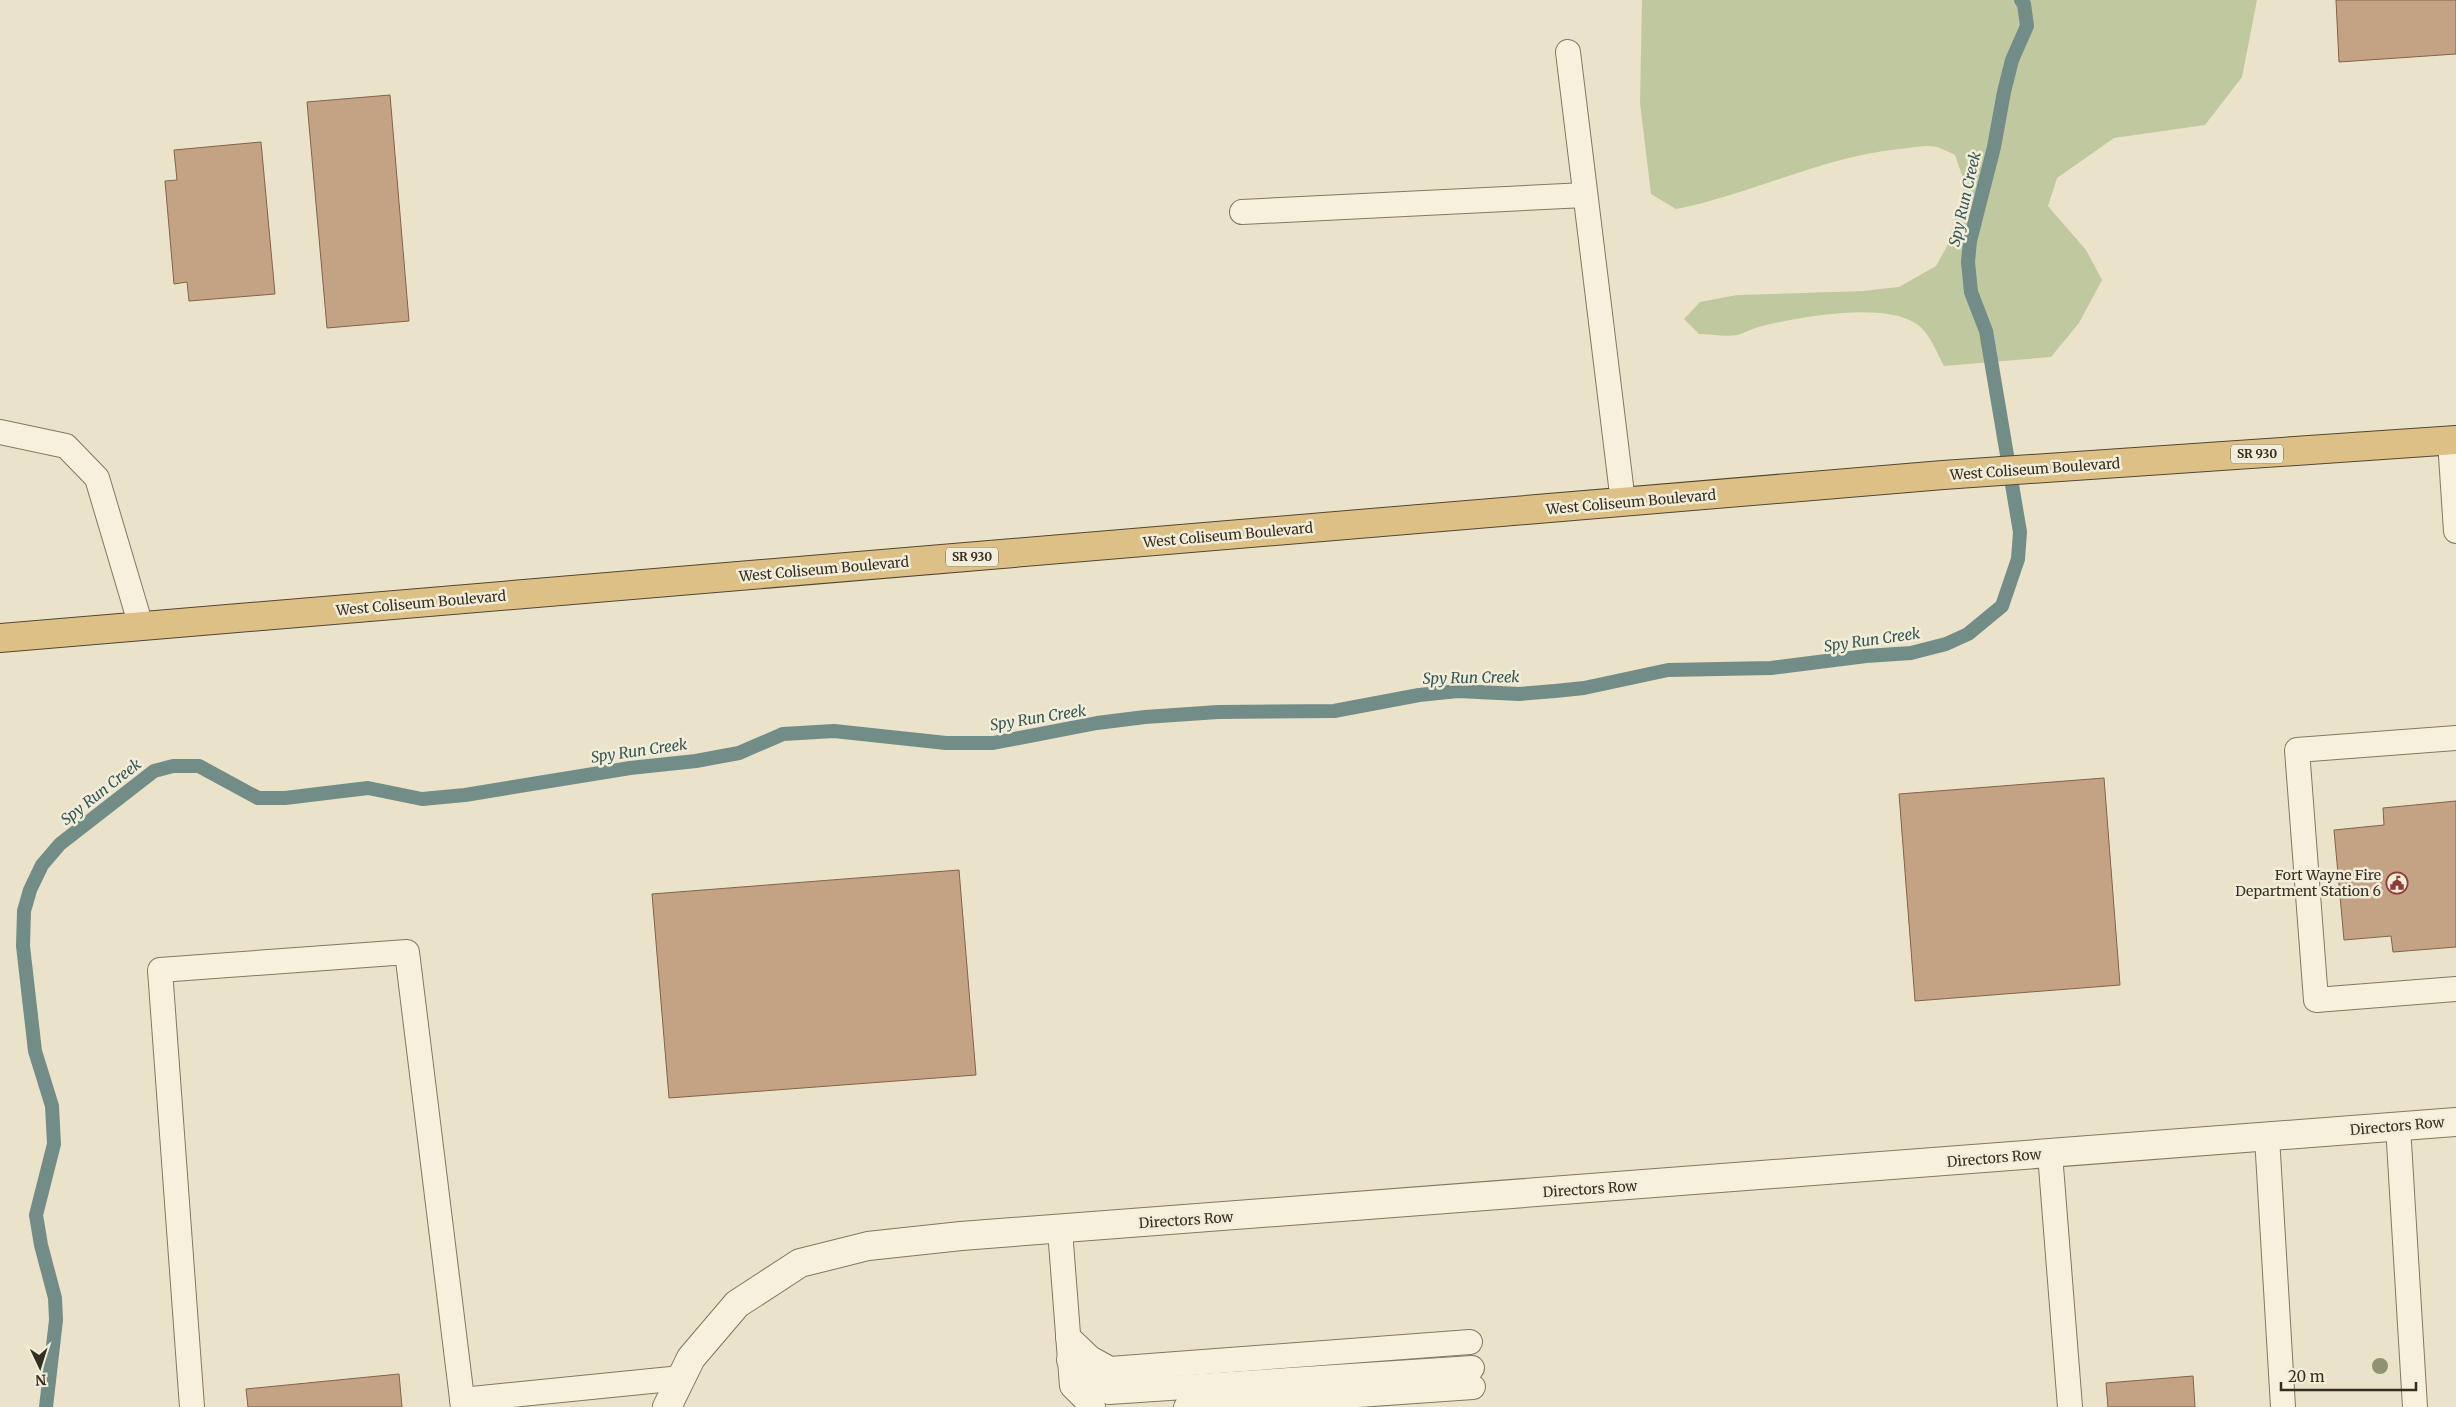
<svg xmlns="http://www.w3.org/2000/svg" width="2456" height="1407" font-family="Merriweather,serif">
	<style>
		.green { fill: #c0c89f }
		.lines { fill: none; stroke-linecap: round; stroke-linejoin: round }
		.stream { stroke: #728d88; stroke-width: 14 }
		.building { fill: #c4a385; stroke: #826349 }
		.service-casing { stroke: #857661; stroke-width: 26 }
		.minor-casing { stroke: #857661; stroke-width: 30 }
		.trunk-casing { stroke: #544534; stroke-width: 30 }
		.service { stroke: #f6f0dd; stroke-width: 24 }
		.minor { stroke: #f6f0dd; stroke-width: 28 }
		.trunk { stroke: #dcc086; stroke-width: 28 }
		.tree { fill: #909373 }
		.labels { text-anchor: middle; stroke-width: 5; stroke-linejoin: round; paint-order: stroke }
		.shield { fill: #f2edd9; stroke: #6f6759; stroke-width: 1 }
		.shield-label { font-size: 12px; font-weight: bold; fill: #372e22 }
		.street-label { font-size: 14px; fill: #372e22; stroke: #f2edd9 }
		.poi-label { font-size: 14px; fill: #372e22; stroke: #f2edd9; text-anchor: end }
		.water-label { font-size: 15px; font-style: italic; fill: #355; stroke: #f2edd9 }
	</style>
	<rect width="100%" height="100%" fill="#eae3ca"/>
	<path class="green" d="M 1642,0 L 2257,0 L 2242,77 L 2205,125 L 2114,138 L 2057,178 L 2048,206 L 2086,250 L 2102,280 L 2079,323 L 2051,357 L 1944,366 C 1937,353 1929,331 1915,323 C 1881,302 1800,317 1762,326 C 1753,328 1745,333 1737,335 C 1725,337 1710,334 1699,334 L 1684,319 L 1700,302 L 1737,295 L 1863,291 L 1899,287 L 1936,266 L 1947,246 L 1965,184 L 1955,155 C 1949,152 1943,149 1937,147 C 1925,144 1911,148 1899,149 C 1822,157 1752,194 1676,209 L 1651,194 L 1640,103 Z"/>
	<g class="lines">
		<path class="stream" d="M 46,1407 L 56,1320 L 55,1298 L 41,1245 L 36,1215 L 54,1144 L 52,1106 L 35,1051 L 23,946 L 24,911 L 30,890 L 42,865 L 60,844 L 154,771 L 173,766 L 199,766 L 258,798 L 285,798 L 368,788 L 422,799 L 465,795 L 630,768 L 696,761 L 739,753 L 783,734 L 834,731 L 946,743 L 993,743 L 1097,723 L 1145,717 L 1218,712 L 1334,711 L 1419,695 L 1458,691 L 1519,694 L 1555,691 L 1584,688 L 1668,670 L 1771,668 L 1866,656 L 1911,653 L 1946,644 L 1968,634 L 2002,606 L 2018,559 L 2020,532 L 1986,331 L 1971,292 L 1968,262 L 1970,241 L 1994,147 L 2004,92 L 2012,60 L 2027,26 L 2024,4 L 2021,0"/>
	</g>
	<g class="building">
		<path d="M 2336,0 L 2456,0 L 2456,54 L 2339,62 Z"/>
		<path d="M 390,95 L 409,321 L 327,328 L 307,102 Z"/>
		<path d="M 261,142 L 275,294 L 189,301 L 187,282 L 174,284 L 165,181 L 177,180 L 174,150 Z"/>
		<path d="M 2104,778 L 2120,985 L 1915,1001 L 1899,794 Z"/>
		<path d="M 2456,801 L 2456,947 L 2393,952 L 2391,936 L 2344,940 L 2334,830 L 2384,825 L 2383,808 Z"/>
		<path d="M 959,870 L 976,1075 L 669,1098 L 652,894 Z"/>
		<path d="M 399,1374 L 402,1407 L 248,1407 L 246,1389 Z"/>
		<path d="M 2193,1376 L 2195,1407 L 2108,1407 L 2106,1383 Z"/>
	</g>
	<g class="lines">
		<g class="service-casing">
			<g id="service">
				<path d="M 1568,52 L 1623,502"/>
				<path d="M 1242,212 L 1585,195"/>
				<path d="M 0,432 L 66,446 L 97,478 L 141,626"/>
				<path d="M 2450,441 L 2456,531"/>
				<path d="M 2456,738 L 2297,750 L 2316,1000 L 2456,989"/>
				<path d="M 2398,1126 L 2415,1407"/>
				<path d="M 2267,1137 L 2283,1407"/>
				<path d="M 2050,1154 L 2070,1407"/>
				<path d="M 1060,1230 L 1072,1386 L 1093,1407"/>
				<path d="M 1068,1337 L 1090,1358 L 1110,1369 L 1470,1342"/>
				<path d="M 1069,1360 L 1093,1383 L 1109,1392 L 1472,1368"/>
				<path d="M 462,1400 L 681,1378"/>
				<path d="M 192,1407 L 160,970 L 407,952 L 463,1407"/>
				<path d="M 1186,1407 L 1473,1387"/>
			</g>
		</g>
		<g class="minor-casing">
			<path id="minor" d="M 667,1407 L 691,1358 L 737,1304 L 800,1263 L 868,1246 L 961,1236 L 2456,1122"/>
		</g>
		<g class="trunk-casing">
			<path id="trunk" d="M 0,638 L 1943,475 L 2456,440"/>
		</g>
		<use href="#service" class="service"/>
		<use href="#minor" class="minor"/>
		<use href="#trunk" class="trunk"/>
	</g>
	<circle class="tree" cx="2380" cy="1366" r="8"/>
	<defs>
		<g id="civic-ring" transform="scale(1.125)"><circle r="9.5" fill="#f2edd9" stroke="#8e3c37" stroke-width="1.5"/><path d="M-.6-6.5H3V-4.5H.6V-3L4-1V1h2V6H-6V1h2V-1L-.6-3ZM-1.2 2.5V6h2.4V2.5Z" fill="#8e3c37"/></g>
	</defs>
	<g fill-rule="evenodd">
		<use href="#civic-ring" x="2397" y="883"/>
	</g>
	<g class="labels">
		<g class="shield">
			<rect x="2231" y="444.5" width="52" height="19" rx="4"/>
			<rect x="946" y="547.5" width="52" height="19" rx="4"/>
		</g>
		<g class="shield-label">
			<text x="2257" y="458">SR 930</text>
			<text x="972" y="561">SR 930</text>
		</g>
		<g class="street-label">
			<text transform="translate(2035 469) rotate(-4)" y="5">West Coliseum Boulevard</text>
			<text transform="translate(1631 502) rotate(-5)" y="5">West Coliseum Boulevard</text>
			<text transform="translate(1228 535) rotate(-5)" y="5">West Coliseum Boulevard</text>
			<text transform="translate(824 569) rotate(-5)" y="5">West Coliseum Boulevard</text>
			<text transform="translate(421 603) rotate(-5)" y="5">West Coliseum Boulevard</text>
			<text transform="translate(2397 1126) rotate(-5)" y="5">Directors Row</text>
			<text transform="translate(1994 1158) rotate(-5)" y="5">Directors Row</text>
			<text transform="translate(1590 1189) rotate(-4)" y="5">Directors Row</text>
			<text transform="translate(1186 1220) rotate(-4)" y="5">Directors Row</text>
		</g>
		<g class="poi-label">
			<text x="2381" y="880">Fort Wayne Fire<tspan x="2381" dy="16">Department Station 6</tspan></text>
		</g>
		<g class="water-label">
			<text transform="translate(1965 199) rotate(-77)" y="5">Spy Run Creek</text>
			<text transform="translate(1872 640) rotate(-8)" y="5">Spy Run Creek</text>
			<text transform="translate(1471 678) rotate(-1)" y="5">Spy Run Creek</text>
			<text transform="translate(1038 718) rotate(-9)" y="5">Spy Run Creek</text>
			<text transform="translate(639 751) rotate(-8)" y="5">Spy Run Creek</text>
			<text transform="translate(101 792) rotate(-38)" y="5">Spy Run Creek</text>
		</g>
	</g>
	<g transform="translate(40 1367) rotate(176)" stroke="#f2edd9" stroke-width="4" paint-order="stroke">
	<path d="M0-4L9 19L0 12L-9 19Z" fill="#372e22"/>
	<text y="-8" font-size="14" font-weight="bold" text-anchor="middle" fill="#372e22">N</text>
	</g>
	<path d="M2281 1382v8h135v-8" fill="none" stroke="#372e22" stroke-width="2.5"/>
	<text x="2288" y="1382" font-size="15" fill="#372e22" stroke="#f2edd9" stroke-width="4" paint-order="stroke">20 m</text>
</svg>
